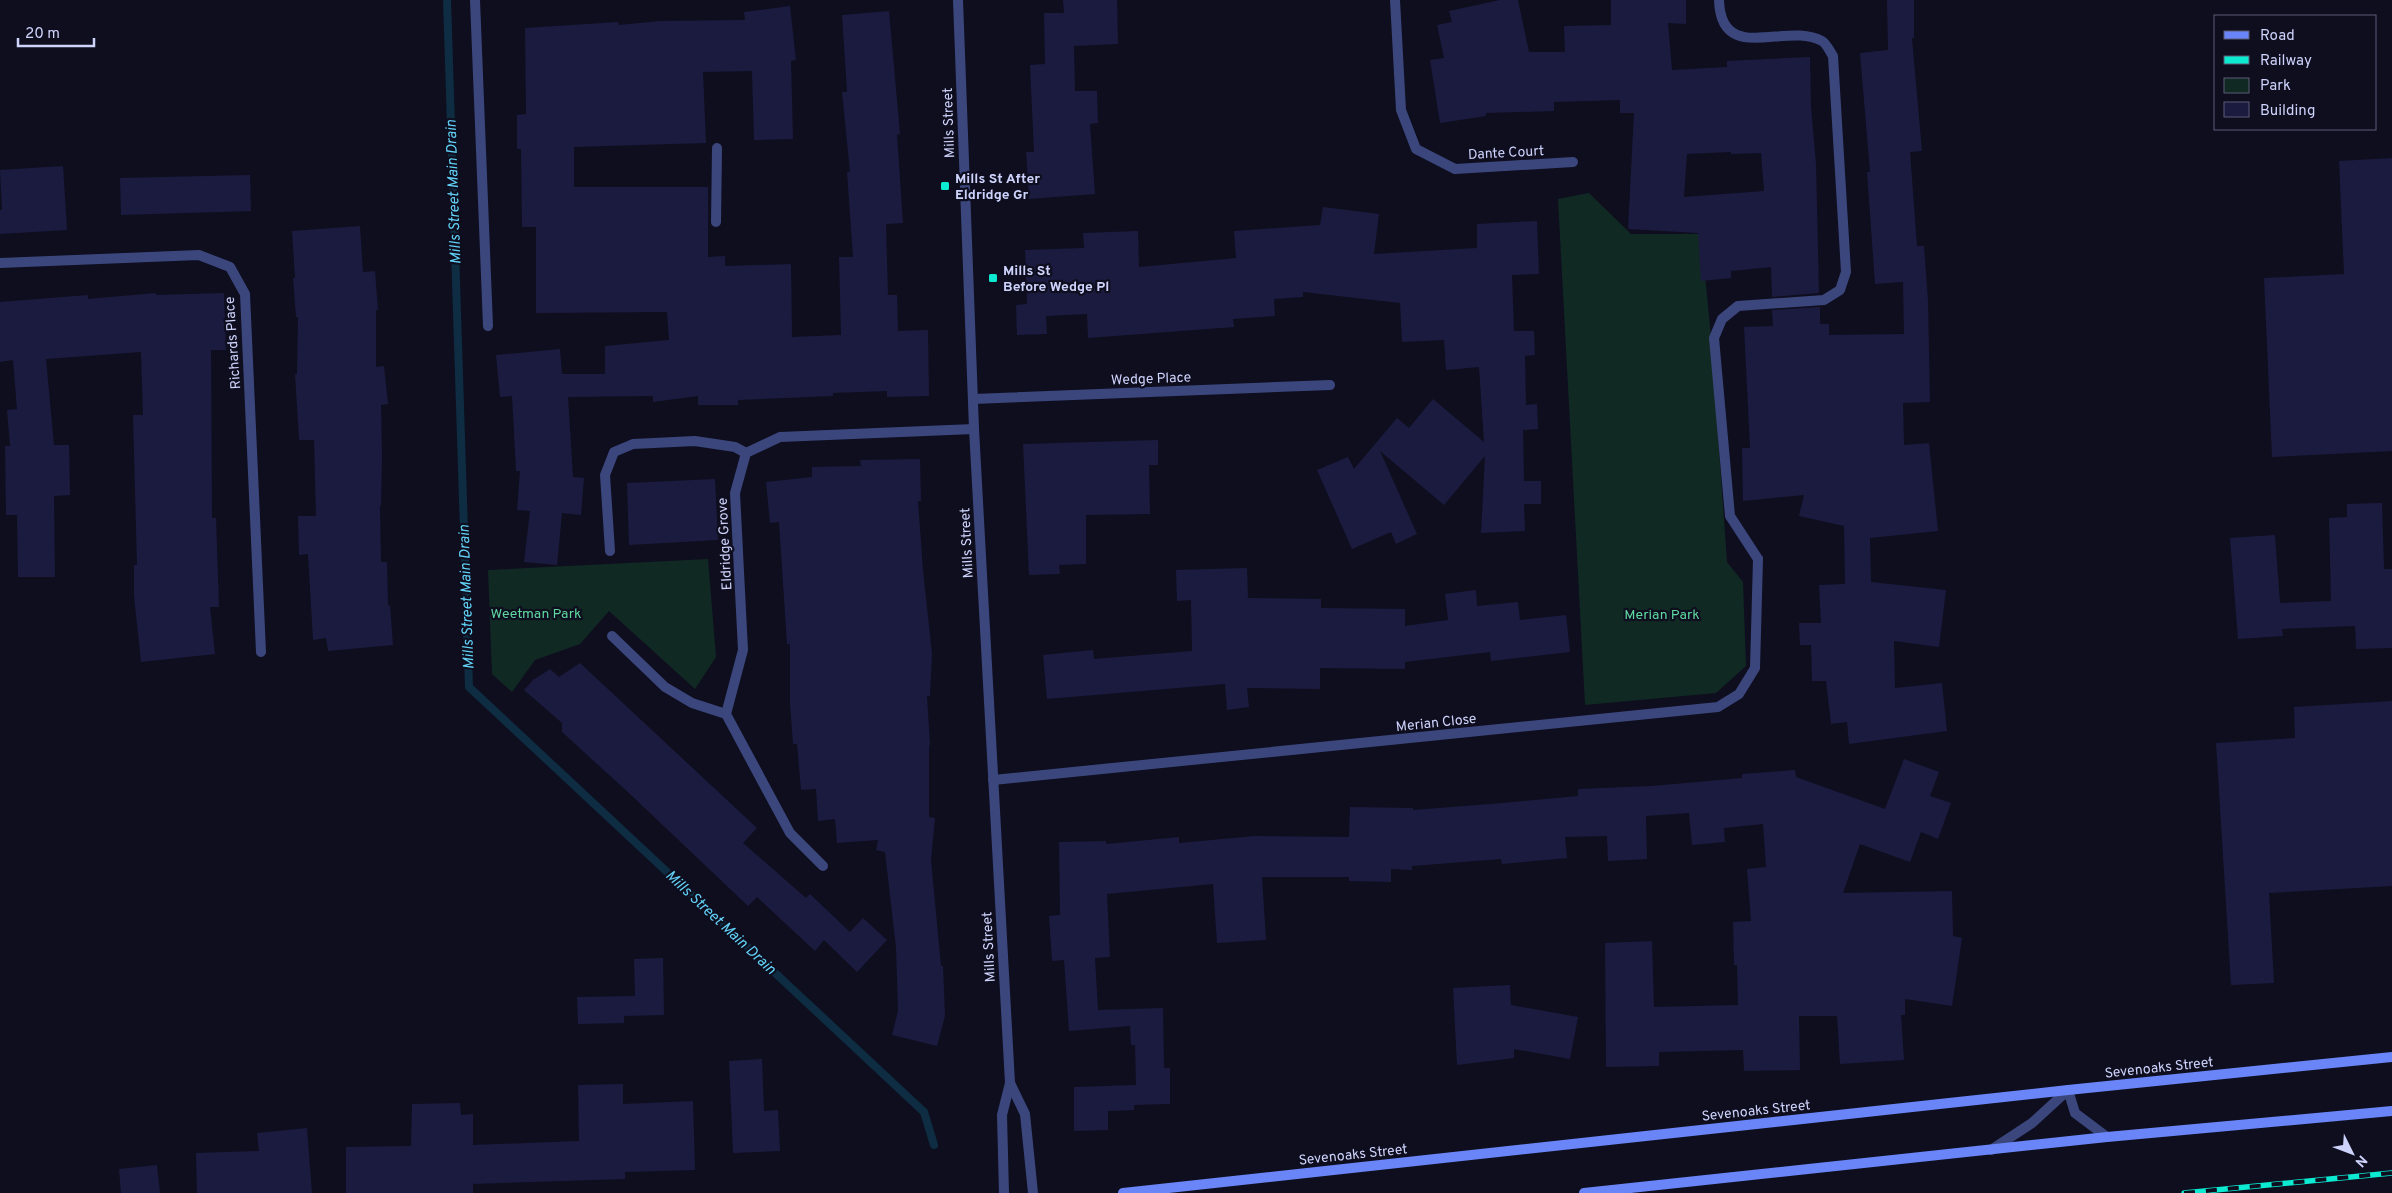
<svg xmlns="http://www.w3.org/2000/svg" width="2392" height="1193" font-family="Overpass,sans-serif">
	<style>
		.green { fill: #112923 }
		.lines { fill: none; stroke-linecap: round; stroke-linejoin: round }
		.stream { stroke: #0e2d42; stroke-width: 8 }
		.building { fill: #1b1b3f; fill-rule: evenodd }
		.service { stroke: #3b467c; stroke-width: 10 }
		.minor { stroke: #3b467c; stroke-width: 10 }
		.tertiary { stroke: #3b467c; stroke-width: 10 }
		.secondary { stroke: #6a85f7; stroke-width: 10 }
		.rail-casing { stroke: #0cead1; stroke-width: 5.5 }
		.rail { stroke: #0e0e1f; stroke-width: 4; stroke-dasharray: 11; stroke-linecap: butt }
		.poi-dot { fill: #0cead1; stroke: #0e0e1f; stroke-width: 2 }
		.labels { text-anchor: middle; stroke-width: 4.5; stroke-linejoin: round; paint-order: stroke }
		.street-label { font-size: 14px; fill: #ced3fc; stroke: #0e0e1f }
		.poi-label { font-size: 14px; font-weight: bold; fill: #ced3fc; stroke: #0e0e1f; text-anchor: start }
		.park-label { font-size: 14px; fill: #5ed89f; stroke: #0e0e1f }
		.water-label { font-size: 15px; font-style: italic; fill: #62d2f7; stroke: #0e0e1f }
	</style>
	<rect width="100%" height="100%" fill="#0e0e1f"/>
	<g class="green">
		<path d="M 1589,193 L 1631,234 L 1701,234 L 1711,337 L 1727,562 L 1743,582 L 1746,666 L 1716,693 L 1585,705 L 1558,199 Z"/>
		<path d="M 708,559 L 716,657 L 695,689 L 609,611 L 580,644 L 535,660 L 512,692 L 492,674 L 488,570 Z"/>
	</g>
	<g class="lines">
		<path class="stream" d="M 447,0 L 469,687 L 924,1112 L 934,1145"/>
	</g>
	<g class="building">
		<path d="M 1063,0 L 1117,0 L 1118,44 L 1074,46 L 1075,91 L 1097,91 L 1098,123 L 1090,124 L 1095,194 L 1029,199 L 1026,152 L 1034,152 L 1030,65 L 1045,64 L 1044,13 L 1064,13 Z"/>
		<path d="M 1500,0 L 1518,0 L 1529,52 L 1565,52 L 1564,26 L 1611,25 L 1611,0 L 1686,0 L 1686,24 L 1668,23 L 1672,70 L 1727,67 L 1727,61 L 1810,57 L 1811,107 L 1816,164 L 1819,293 L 1772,297 L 1771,267 L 1731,271 L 1731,278 L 1701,281 L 1698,233 L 1628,229 L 1634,113 L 1620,113 L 1620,100 L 1554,102 L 1554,111 L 1486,113 L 1486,116 L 1440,123 L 1430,60 L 1444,58 L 1437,25 L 1452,22 L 1449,11 ZM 1731,152 L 1731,154 L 1761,153 L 1764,191 L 1684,197 L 1687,154 Z"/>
		<path d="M 1887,0 L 1914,0 L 1914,38 L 1912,38 L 1922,151 L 1910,152 L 1917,246 L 1924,246 L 1928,300 L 1930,402 L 1903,403 L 1904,445 L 1929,443 L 1938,531 L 1870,538 L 1871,582 L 1946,590 L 1939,647 L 1894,641 L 1895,688 L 1942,683 L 1947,731 L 1849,744 L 1847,722 L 1831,724 L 1826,681 L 1812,681 L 1811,645 L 1800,645 L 1799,623 L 1821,623 L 1819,585 L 1845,584 L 1844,526 L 1799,516 L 1804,495 L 1743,501 L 1742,448 L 1750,448 L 1744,327 L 1773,326 L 1772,310 L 1820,307 L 1820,324 L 1829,324 L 1829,335 L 1904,334 L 1903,282 L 1875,284 L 1867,172 L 1870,172 L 1860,53 L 1888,50 Z"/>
		<path d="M 790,6 L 796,60 L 791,61 L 793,139 L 754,140 L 752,71 L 703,72 L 706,143 L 574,147 L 574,187 L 708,187 L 708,257 L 725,256 L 725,266 L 791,264 L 792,337 L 841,335 L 839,257 L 853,257 L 847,172 L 850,172 L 842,92 L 847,92 L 842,15 L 889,11 L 900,134 L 897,135 L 903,223 L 886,224 L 888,295 L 897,295 L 898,331 L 928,330 L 929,396 L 887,397 L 887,391 L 833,393 L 833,396 L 738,400 L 738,405 L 698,405 L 698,396 L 653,402 L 653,396 L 568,397 L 573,477 L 584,478 L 581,515 L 562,513 L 557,565 L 524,562 L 530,511 L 517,510 L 520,471 L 516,471 L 512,396 L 500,397 L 496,355 L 560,349 L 562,374 L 605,374 L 605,346 L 669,340 L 667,312 L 536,313 L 536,227 L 522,227 L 521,149 L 517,149 L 517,115 L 526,114 L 525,28 L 618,22 L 619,25 L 660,21 L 745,20 L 744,12 Z"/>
		<path d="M 2392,158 L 2392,451 L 2272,457 L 2264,278 L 2344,274 L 2339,161 Z"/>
		<path d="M 63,166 L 67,230 L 0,234 L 0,210 L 2,210 L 0,170 Z"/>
		<path d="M 250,175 L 251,211 L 121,215 L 120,178 Z"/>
		<path d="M 1323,207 L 1379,214 L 1374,254 L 1477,248 L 1477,224 L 1537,221 L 1539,274 L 1512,275 L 1514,331 L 1534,331 L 1535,355 L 1525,356 L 1526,405 L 1537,404 L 1538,429 L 1523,430 L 1524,481 L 1541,481 L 1541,504 L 1524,504 L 1525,531 L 1481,533 L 1485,456 L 1444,505 L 1380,451 L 1417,534 L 1396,544 L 1391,532 L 1352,549 L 1317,470 L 1348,457 L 1354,469 L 1397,418 L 1409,428 L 1433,399 L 1484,442 L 1479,367 L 1446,370 L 1444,340 L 1402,342 L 1400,303 L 1303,292 L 1303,297 L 1274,299 L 1275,316 L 1233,319 L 1234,327 L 1088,338 L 1087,314 L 1046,316 L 1047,334 L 1017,335 L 1016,305 L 1027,304 L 1025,250 L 1084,248 L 1083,233 L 1138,231 L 1139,267 L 1236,258 L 1234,231 L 1320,225 Z"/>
		<path d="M 360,226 L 363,272 L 375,271 L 378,310 L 376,310 L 376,367 L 384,366 L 388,404 L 381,405 L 382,456 L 381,506 L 380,506 L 381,562 L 387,562 L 388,606 L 390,605 L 393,645 L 328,651 L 326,638 L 313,640 L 308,554 L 299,555 L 298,516 L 316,516 L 314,440 L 299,440 L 295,374 L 297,374 L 298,317 L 296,317 L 293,278 L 295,278 L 292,231 Z"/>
		<path d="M 156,293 L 156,295 L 224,293 L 226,350 L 211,350 L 212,518 L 216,518 L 219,607 L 210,607 L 215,654 L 141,662 L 134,596 L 134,565 L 137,565 L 133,415 L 143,415 L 141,352 L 46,359 L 54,445 L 69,445 L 70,495 L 54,496 L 55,577 L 18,577 L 17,515 L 6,515 L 5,446 L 10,446 L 7,410 L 17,409 L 13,360 L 0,362 L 0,302 L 88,295 L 88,299 Z"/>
		<path d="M 1158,440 L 1158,465 L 1149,465 L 1150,514 L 1086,515 L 1086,564 L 1059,565 L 1060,574 L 1029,575 L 1023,444 Z"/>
		<path d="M 920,459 L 921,501 L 918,501 L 923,570 L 932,654 L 930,696 L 927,696 L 930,745 L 929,745 L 929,817 L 935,818 L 931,860 L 941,966 L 943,966 L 945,1016 L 937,1046 L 892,1035 L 898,1011 L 896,948 L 885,852 L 876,850 L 878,840 L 837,843 L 835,819 L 818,821 L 816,789 L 801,790 L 797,744 L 793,744 L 790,703 L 790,644 L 787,644 L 779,522 L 770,523 L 766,482 L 812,477 L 812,467 L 861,466 L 860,460 Z"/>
		<path d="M 715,479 L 718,540 L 629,545 L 627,483 Z"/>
		<path d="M 2382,503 L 2384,569 L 2392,569 L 2392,648 L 2356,649 L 2355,626 L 2282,629 L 2283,636 L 2238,639 L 2230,538 L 2275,535 L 2280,603 L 2331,601 L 2329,518 L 2347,517 L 2347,504 Z"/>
		<path d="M 1247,568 L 1248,598 L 1321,599 L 1321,608 L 1405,609 L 1405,626 L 1448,620 L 1445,594 L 1476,590 L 1477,606 L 1518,602 L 1520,620 L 1566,615 L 1570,652 L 1491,661 L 1490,652 L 1405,662 L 1405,669 L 1320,668 L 1320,689 L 1247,688 L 1249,707 L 1227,710 L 1225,684 L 1047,699 L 1043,655 L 1093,650 L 1094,659 L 1192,651 L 1191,600 L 1177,601 L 1176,570 Z"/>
		<path d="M 580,663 L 757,828 L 743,843 L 806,898 L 810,894 L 850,932 L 863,918 L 887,940 L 857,972 L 824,940 L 815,951 L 757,897 L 748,906 L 630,794 L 562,732 L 562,723 L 524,690 L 533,680 L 550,669 L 559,677 Z"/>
		<path d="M 2392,701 L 2392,886 L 2269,893 L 2274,983 L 2231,985 L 2216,743 L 2295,738 L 2294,707 Z"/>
		<path d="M 1904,759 L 1939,772 L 1930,796 L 1951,803 L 1938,839 L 1921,832 L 1910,862 L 1860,844 L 1843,893 L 1952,891 L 1953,936 L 1962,938 L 1952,1006 L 1905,999 L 1905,1015 L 1901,1015 L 1904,1060 L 1840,1064 L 1837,1016 L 1799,1016 L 1800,1070 L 1744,1071 L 1743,1050 L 1659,1052 L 1659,1066 L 1606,1067 L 1605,943 L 1652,941 L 1654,1007 L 1738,1005 L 1737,965 L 1734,965 L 1733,922 L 1751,921 L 1747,869 L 1766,867 L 1763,824 L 1724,828 L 1725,842 L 1692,845 L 1689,813 L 1646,816 L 1647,859 L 1608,861 L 1607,836 L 1565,837 L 1567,858 L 1502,864 L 1501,859 L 1412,866 L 1412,870 L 1391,869 L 1391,882 L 1349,881 L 1349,877 L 1262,877 L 1266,940 L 1217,943 L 1213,884 L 1107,894 L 1110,957 L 1095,958 L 1098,1010 L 1163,1008 L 1164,1068 L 1170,1068 L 1170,1104 L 1134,1105 L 1134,1110 L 1108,1111 L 1108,1130 L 1074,1131 L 1074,1087 L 1136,1085 L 1135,1045 L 1131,1045 L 1130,1026 L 1069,1031 L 1064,960 L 1052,961 L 1049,916 L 1060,915 L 1059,842 L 1106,841 L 1106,844 L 1179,837 L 1179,843 L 1255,836 L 1349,837 L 1350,807 L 1413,808 L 1413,810 L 1503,803 L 1578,796 L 1578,789 L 1652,786 L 1742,778 L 1742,774 L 1795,770 L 1796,777 L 1885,809 Z"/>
		<path d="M 663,958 L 664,1015 L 624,1016 L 624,1023 L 578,1024 L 577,997 L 635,996 L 634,959 Z"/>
		<path d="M 1510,985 L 1511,1005 L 1578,1017 L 1570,1059 L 1514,1049 L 1514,1058 L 1457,1065 L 1453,988 Z"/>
		<path d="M 762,1059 L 764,1111 L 778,1110 L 780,1151 L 733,1153 L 729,1061 Z"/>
		<path d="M 623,1084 L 623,1104 L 693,1101 L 695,1170 L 625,1172 L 625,1179 L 473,1184 L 473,1193 L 346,1193 L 346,1147 L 411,1146 L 412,1104 L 460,1103 L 461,1115 L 473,1114 L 473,1145 L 579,1141 L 578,1085 Z"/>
		<path d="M 307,1128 L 312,1193 L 197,1193 L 196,1153 L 259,1151 L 257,1133 Z"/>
		<path d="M 157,1165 L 160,1193 L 121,1193 L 119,1169 Z"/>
	</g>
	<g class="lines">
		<g class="service">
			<path d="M 475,0 L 488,326"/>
			<path d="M 1719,0 C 1721,66 1787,21 1822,41 C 1827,44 1830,52 1833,56 L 1846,272 L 1840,290 L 1824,300 L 1738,306 L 1722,319 L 1714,338 L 1730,516 L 1758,559"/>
			<path d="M 716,222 L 717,148"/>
			<path d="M 612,636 L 665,687 L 692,703 L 726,714 L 790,833 L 823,866"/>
		</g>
		<g class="minor">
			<path d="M 1395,0 L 1401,110 L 1416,149 L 1455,169 L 1573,162"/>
			<path d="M 0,263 L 199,255 L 230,267 L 245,294 L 261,652"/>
			<path d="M 973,399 L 1330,385"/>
			<path d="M 610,551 L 605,475 L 614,452 L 633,444 L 695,441 L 735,447 L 746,453"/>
			<path d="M 726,714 L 743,650 L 735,493 L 746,453 L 780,437 L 974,429"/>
			<path d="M 993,780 L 1718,707 L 1739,694 L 1755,668 L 1758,559"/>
		</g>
		<g class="tertiary">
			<path d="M 958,0 L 974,429 L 1010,1083 L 1002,1115 L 1004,1193"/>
			<path d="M 1010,1083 L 1025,1114 L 1033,1193"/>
			<path d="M 1991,1150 L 2032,1123 L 2068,1090 L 2075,1113 L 2107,1137"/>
		</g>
		<g class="secondary">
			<path d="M 1123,1193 L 2068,1090 L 2392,1057"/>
			<path d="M 1584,1193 L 2107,1137 L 2392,1111"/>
		</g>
		<g class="rail-casing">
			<path id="rail" d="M 2184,1193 L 2392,1173"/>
		</g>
		<use href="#rail" class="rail"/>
	</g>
	<g class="poi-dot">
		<rect x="940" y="181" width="10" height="10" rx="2.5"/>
		<rect x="988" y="273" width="10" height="10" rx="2.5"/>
	</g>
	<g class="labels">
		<g class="street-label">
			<text transform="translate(948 123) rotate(-92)" y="5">Mills Street</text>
			<text transform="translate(1506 152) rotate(-3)" y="5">Dante Court</text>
			<text transform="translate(232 343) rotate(-94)" y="5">Richards Place</text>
			<text transform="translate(1151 378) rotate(-2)" y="5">Wedge Place</text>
			<text transform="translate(966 543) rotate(-93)" y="5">Mills Street</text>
			<text transform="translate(724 544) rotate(-93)" y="5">Eldridge Grove</text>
			<text transform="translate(1436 722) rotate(-6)" y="5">Merian Close</text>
			<text transform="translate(988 947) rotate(-93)" y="5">Mills Street</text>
			<text transform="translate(2159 1067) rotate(-6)" y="5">Sevenoaks Street</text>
			<text transform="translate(1756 1110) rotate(-6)" y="5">Sevenoaks Street</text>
			<text transform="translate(1353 1154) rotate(-6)" y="5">Sevenoaks Street</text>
		</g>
		<g class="poi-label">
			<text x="955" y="183">Mills St After<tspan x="955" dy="16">Eldridge Gr</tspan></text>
			<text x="1003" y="275">Mills St<tspan x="1003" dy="16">Before Wedge Pl</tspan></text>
		</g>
		<g class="park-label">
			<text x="536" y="618">Weetman Park</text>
			<text x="1662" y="619">Merian Park</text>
		</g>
		<g class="water-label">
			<text transform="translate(453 192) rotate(-92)" y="5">Mills Street Main Drain</text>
			<text transform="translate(466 597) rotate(-92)" y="5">Mills Street Main Drain</text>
			<text transform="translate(721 922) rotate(43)" y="5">Mills Street Main Drain</text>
		</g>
	</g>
	<rect x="2214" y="15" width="162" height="115" fill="#0e0e1f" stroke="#5b5d77"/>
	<rect x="2224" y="31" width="25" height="8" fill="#6a85f7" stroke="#5b5d77"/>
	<text x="2260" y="40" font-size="15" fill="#ced3fc">Road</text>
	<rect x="2224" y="56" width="25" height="8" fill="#0cead1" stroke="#5b5d77"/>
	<text x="2260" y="65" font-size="15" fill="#ced3fc">Railway</text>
	<rect x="2224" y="78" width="25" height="15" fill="#112923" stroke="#5b5d77"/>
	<text x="2260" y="90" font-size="15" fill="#ced3fc">Park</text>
	<rect x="2224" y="102" width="25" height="15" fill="#1b1b3f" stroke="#5b5d77"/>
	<text x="2260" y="115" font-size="15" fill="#ced3fc">Building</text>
	<g transform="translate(2352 1153) rotate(132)" stroke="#0e0e1f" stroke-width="4" paint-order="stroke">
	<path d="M0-4L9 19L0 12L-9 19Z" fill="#ced3fc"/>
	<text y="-8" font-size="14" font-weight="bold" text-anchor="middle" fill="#ced3fc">N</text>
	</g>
	<path d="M18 38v8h76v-8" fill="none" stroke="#ced3fc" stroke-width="2.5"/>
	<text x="25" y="38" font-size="15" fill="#ced3fc" stroke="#0e0e1f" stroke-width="4" paint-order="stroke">20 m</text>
</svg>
